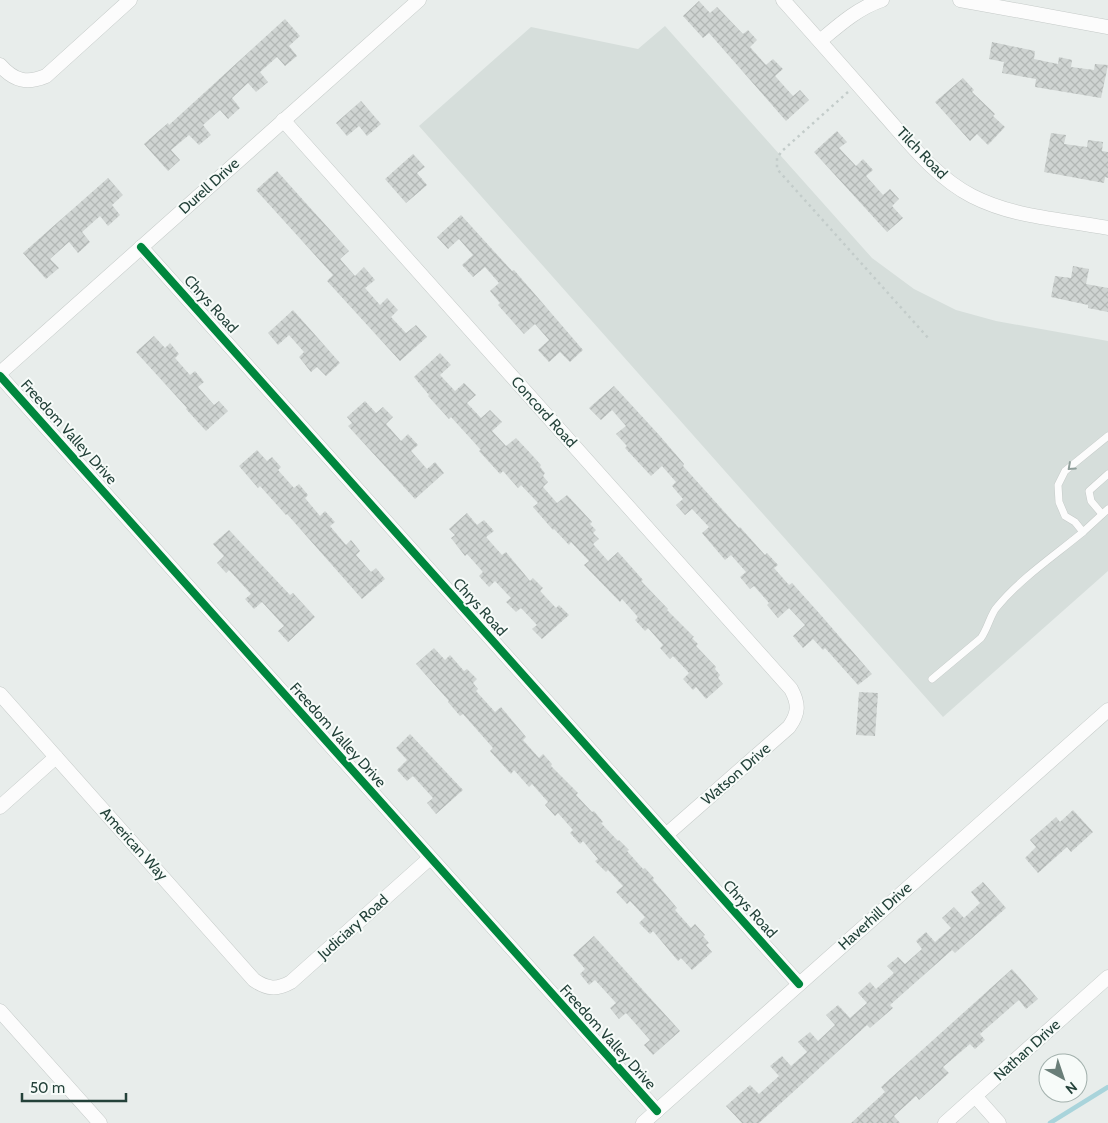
<svg xmlns="http://www.w3.org/2000/svg" width="1108" height="1123" font-family="Cabin,sans-serif">
	<style>
		.built { fill: #d6dedb }
		.lines { fill: none; stroke-linecap: round; stroke-linejoin: round }
		.stream { stroke: #a9d4db; stroke-width: 4.5 }
		.building { fill: url(#building-cross-hatch) }
		.service-casing { stroke: #c5cac8; stroke-width: 8 }
		.minor-casing { stroke: #c5cac8; stroke-width: 15 }
		.path { stroke: #c3ccca; stroke-width: 2.5; stroke-dasharray: 2.5 4; stroke-linecap: butt }
		.service { stroke: #fcfcfc; stroke-width: 7 }
		.minor { stroke: #fcfcfc; stroke-width: 14 }
		.cycleway-casing { stroke: #f7fbf9; stroke-width: 11 }
		.cycleway { stroke: #00873e; stroke-width: 8 }
		.oneway { stroke: #909f9b }
		.labels { text-anchor: middle; stroke-width: 4; stroke-linejoin: round; paint-order: stroke }
		.street-label { font-size: 15px; fill: #24423a; stroke: #f7fbf9 }
	</style>
	<defs>
		<pattern id="building-cross-hatch" width="8" height="8" patternUnits="userSpaceOnUse" patternTransform="scale(1.25)"><rect width="8" height="8" fill="#cfd4d2"/><path d="M0 0l8 8M0 8l8-8" fill="none" stroke="#b2b7b5"/></pattern>
	</defs>
	<rect width="100%" height="100%" fill="#e8edeb"/>
	<path class="built" d="M 665,26 L 872,258 L 914,289 L 956,310 L 996,321 L 1108,341 L 1108,571 L 943,717 L 419,126 L 531,27 L 638,49 Z"/>
	<g class="lines">
		<path class="stream" d="M 1050,1123 L 1108,1087"/>
	</g>
	<g class="building">
		<path d="M 699,1 L 710,13 L 717,7 L 743,34 L 748,30 L 757,40 L 750,47 L 766,65 L 773,59 L 783,69 L 775,76 L 793,96 L 800,90 L 809,100 L 786,121 L 709,33 L 703,38 L 683,16 Z"/>
		<path d="M 285,19 L 300,36 L 289,46 L 297,56 L 285,66 L 277,57 L 260,72 L 268,82 L 256,92 L 248,83 L 232,98 L 240,108 L 228,119 L 220,110 L 203,125 L 211,135 L 199,145 L 189,135 L 171,150 L 180,160 L 168,171 L 144,144 L 168,123 L 169,125 Z"/>
		<path d="M 992,42 L 1035,51 L 1034,59 L 1058,64 L 1059,57 L 1072,60 L 1071,67 L 1094,70 L 1095,64 L 1108,65 L 1101,98 L 1035,87 L 1036,79 L 1002,73 L 1004,62 L 989,59 Z"/>
		<path d="M 963,78 L 974,90 L 972,92 L 995,114 L 993,116 L 1005,127 L 988,145 L 977,134 L 970,141 L 935,102 Z"/>
		<path d="M 361,101 L 381,124 L 367,136 L 359,126 L 347,136 L 336,123 Z"/>
		<path d="M 837,131 L 847,142 L 839,148 L 856,166 L 863,159 L 873,170 L 866,176 L 883,195 L 890,189 L 899,199 L 892,206 L 903,218 L 887,232 L 814,152 Z"/>
		<path d="M 1051,133 L 1066,135 L 1064,144 L 1087,147 L 1088,140 L 1103,142 L 1102,151 L 1108,152 L 1108,178 L 1105,177 L 1104,183 L 1044,172 Z"/>
		<path d="M 413,154 L 425,167 L 417,173 L 427,185 L 406,203 L 385,179 Z"/>
		<path d="M 277,171 L 349,251 L 340,259 L 355,276 L 364,267 L 375,280 L 365,288 L 380,305 L 387,298 L 398,310 L 391,317 L 406,333 L 416,325 L 427,337 L 400,361 L 327,281 L 333,275 L 256,190 Z"/>
		<path d="M 108,178 L 123,195 L 112,205 L 120,215 L 108,226 L 100,216 L 82,232 L 90,242 L 78,253 L 69,242 L 50,259 L 59,268 L 46,279 L 23,253 Z"/>
		<path d="M 461,215 L 512,271 L 514,270 L 583,350 L 570,362 L 560,352 L 549,362 L 538,350 L 549,340 L 535,324 L 524,334 L 498,305 L 500,303 L 490,291 L 499,283 L 485,267 L 473,277 L 462,265 L 473,255 L 459,239 L 448,249 L 437,237 Z"/>
		<path d="M 1073,266 L 1089,269 L 1086,284 L 1108,288 L 1108,312 L 1088,308 L 1088,305 L 1051,297 L 1055,276 L 1071,278 Z"/>
		<path d="M 293,310 L 340,363 L 326,376 L 317,367 L 311,372 L 299,357 L 304,352 L 289,335 L 278,345 L 268,333 Z"/>
		<path d="M 154,336 L 165,348 L 170,343 L 179,354 L 175,358 L 190,375 L 195,371 L 204,382 L 198,387 L 214,405 L 219,401 L 228,411 L 206,431 L 186,409 L 187,408 L 136,352 Z"/>
		<path d="M 440,353 L 451,365 L 440,375 L 455,391 L 464,383 L 476,395 L 467,403 L 481,418 L 490,410 L 502,422 L 492,431 L 506,446 L 516,438 L 532,455 L 541,465 L 540,467 L 545,473 L 543,476 L 548,482 L 543,487 L 557,503 L 567,495 L 592,522 L 590,524 L 596,530 L 593,533 L 599,539 L 593,544 L 608,561 L 618,552 L 643,580 L 641,581 L 668,609 L 667,610 L 694,637 L 692,638 L 698,644 L 696,646 L 716,667 L 715,669 L 720,675 L 718,678 L 723,684 L 706,699 L 696,687 L 693,690 L 683,679 L 689,673 L 673,656 L 670,659 L 660,648 L 663,645 L 648,628 L 645,631 L 635,620 L 638,617 L 622,599 L 620,602 L 584,565 L 589,561 L 571,542 L 569,545 L 554,529 L 553,530 L 533,507 L 538,503 L 521,485 L 518,488 L 503,471 L 500,474 L 479,451 L 481,450 L 451,417 L 449,419 L 428,396 L 429,395 L 414,377 Z"/>
		<path d="M 614,386 L 660,436 L 684,464 L 683,466 L 739,528 L 740,527 L 765,555 L 767,553 L 778,565 L 774,568 L 789,585 L 792,583 L 819,613 L 872,674 L 858,685 L 825,648 L 823,650 L 813,639 L 803,648 L 793,636 L 805,625 L 789,608 L 778,618 L 767,605 L 769,603 L 754,586 L 750,589 L 740,577 L 746,572 L 731,555 L 725,560 L 702,533 L 709,527 L 692,509 L 685,515 L 676,505 L 683,499 L 672,486 L 676,482 L 662,466 L 651,476 L 625,448 L 627,446 L 616,434 L 626,426 L 612,410 L 601,420 L 589,408 Z"/>
		<path d="M 365,401 L 376,413 L 383,407 L 393,417 L 386,424 L 401,441 L 408,434 L 418,445 L 411,451 L 427,469 L 435,462 L 444,473 L 415,499 L 348,426 L 352,423 L 347,417 Z"/>
		<path d="M 257,450 L 267,461 L 272,457 L 281,467 L 278,470 L 294,488 L 299,484 L 308,495 L 305,498 L 320,516 L 325,511 L 335,522 L 330,526 L 346,545 L 351,540 L 360,551 L 356,555 L 371,572 L 376,568 L 385,579 L 362,599 L 287,514 L 286,515 L 260,486 L 258,488 L 239,466 Z"/>
		<path d="M 467,513 L 477,525 L 484,520 L 494,531 L 486,537 L 502,555 L 506,552 L 530,581 L 533,578 L 543,588 L 540,591 L 556,608 L 559,605 L 569,615 L 542,639 L 532,629 L 537,625 L 521,608 L 516,612 L 506,602 L 511,598 L 495,581 L 489,587 L 479,576 L 483,572 L 467,554 L 465,556 L 451,538 L 455,535 L 449,529 Z"/>
		<path d="M 229,530 L 290,595 L 293,593 L 315,617 L 288,642 L 278,631 L 284,626 L 262,602 L 254,609 L 245,599 L 251,594 L 229,570 L 226,573 L 217,563 L 224,556 L 213,544 Z"/>
		<path d="M 434,648 L 445,660 L 450,655 L 464,671 L 467,669 L 477,679 L 473,683 L 478,689 L 476,691 L 495,712 L 501,707 L 526,737 L 523,740 L 539,758 L 543,754 L 552,764 L 551,766 L 578,793 L 576,795 L 592,812 L 594,811 L 603,822 L 601,823 L 618,841 L 619,840 L 629,850 L 627,851 L 643,869 L 645,868 L 654,878 L 653,880 L 677,908 L 675,910 L 691,928 L 695,924 L 705,935 L 703,936 L 709,943 L 706,945 L 712,952 L 692,970 L 681,958 L 678,961 L 653,931 L 650,934 L 639,923 L 645,917 L 630,901 L 627,904 L 616,892 L 623,886 L 608,870 L 606,872 L 595,861 L 598,859 L 583,841 L 580,844 L 570,833 L 573,830 L 558,813 L 555,816 L 545,805 L 548,802 L 532,784 L 529,787 L 514,770 L 511,774 L 490,751 L 493,748 L 463,714 L 460,716 L 448,702 L 449,701 L 416,664 Z"/>
		<path d="M 859,692 L 878,693 L 875,736 L 856,735 Z"/>
		<path d="M 410,734 L 463,790 L 436,814 L 427,803 L 433,798 L 413,776 L 407,781 L 397,770 L 407,760 L 396,748 Z"/>
		<path d="M 1073,810 L 1093,832 L 1071,852 L 1067,847 L 1038,873 L 1025,858 L 1036,847 L 1030,840 L 1056,817 L 1060,822 Z"/>
		<path d="M 983,882 L 1006,908 L 955,953 L 952,950 L 890,1005 L 893,1008 L 870,1028 L 867,1025 L 759,1123 L 742,1123 L 726,1106 L 750,1085 L 759,1094 L 779,1076 L 770,1066 L 782,1056 L 791,1066 L 807,1052 L 798,1042 L 810,1032 L 818,1041 L 835,1025 L 826,1015 L 838,1005 L 850,1018 L 867,1003 L 858,993 L 870,982 L 876,989 L 894,973 L 887,966 L 898,957 L 905,964 L 922,949 L 916,941 L 926,932 L 935,942 L 951,928 L 942,918 L 954,907 L 964,918 L 980,903 L 971,892 Z"/>
		<path d="M 594,936 L 680,1031 L 653,1055 L 644,1045 L 650,1040 L 626,1013 L 619,1019 L 610,1008 L 616,1003 L 595,980 L 589,985 L 580,974 L 585,969 L 573,955 Z"/>
		<path d="M 1012,969 L 1038,999 L 1026,1009 L 1019,1000 L 980,1034 L 985,1040 L 975,1049 L 970,1044 L 943,1067 L 949,1073 L 919,1100 L 916,1096 L 894,1116 L 900,1123 L 851,1123 L 885,1092 L 881,1087 Z"/>
	</g>
	<g class="lines">
		<g class="service-casing">
			<g id="service">
				<path d="M 1108,436 L 1065,471 L 1058,485 L 1059,502 L 1065,516 L 1075,522 L 1083,532 L 1108,509"/>
				<path d="M 1102,514 L 1091,501 L 1089,491 L 1108,474"/>
				<path d="M 932,679 L 981,638 C 988,628 991,613 997,607 C 1021,578 1054,556 1083,532"/>
			</g>
		</g>
		<g class="minor-casing">
			<g id="minor">
				<path d="M 783,0 C 816,37 849,74 881,111 C 908,141 935,177 972,196 C 1015,218 1062,219 1108,228"/>
				<path d="M 960,0 L 1108,27"/>
				<path d="M 820,41 C 839,25 858,8 882,0"/>
				<path d="M 0,65 C 14,81 27,84 46,76 L 130,0"/>
				<path d="M 283,120 L 791,689 C 799,704 799,713 789,727 L 666,835"/>
				<path d="M 141,247 L 799,984"/>
				<path d="M 0,373 L 419,0"/>
				<path d="M 0,376 L 657,1111"/>
				<path d="M 0,694 L 254,980 C 267,989 277,990 291,982 L 430,858"/>
				<path d="M 0,807 L 56,757"/>
				<path d="M 0,1011 L 100,1123"/>
				<path d="M 975,1096 L 999,1123"/>
				<path d="M 643,1123 L 1108,710"/>
				<path d="M 945,1123 L 1108,977"/>
			</g>
		</g>
		<path class="path" d="M 848,92 L 782,151 L 777,158 L 777,169 L 930,340"/>
		<use href="#service" class="service"/>
		<use href="#minor" class="minor"/>
		<g class="cycleway-casing">
			<g id="cycleway">
				<path d="M 141,247 L 799,984"/>
				<path d="M 0,376 L 657,1111"/>
			</g>
		</g>
		<use href="#cycleway" class="cycleway"/>
	</g>
	<defs><path id="oneway-chevron" d="M-2-3.5L2.5 0L-2 3.5" fill="none" stroke-width="1.6" stroke-linecap="round" stroke-linejoin="round" transform="scale(1.25)"/></defs>
	<use class="oneway" href="#oneway-chevron" transform="translate(1071 467) rotate(138)"/>
	<g class="labels">
		<g class="street-label">
			<text transform="translate(922 153) rotate(46)" y="5">Tilch Road</text>
			<text transform="translate(209 186) rotate(-42)" y="5">Durell Drive</text>
			<text transform="translate(211 304) rotate(48)" y="5">Chrys Road</text>
			<text transform="translate(544 412) rotate(48)" y="5">Concord Road</text>
			<text transform="translate(69 432) rotate(48)" y="5">Freedom Valley Drive</text>
			<text transform="translate(480 607) rotate(48)" y="5">Chrys Road</text>
			<text transform="translate(338 735) rotate(48)" y="5">Freedom Valley Drive</text>
			<text transform="translate(736 774) rotate(-41)" y="5">Watson Drive</text>
			<text transform="translate(134 844) rotate(48)" y="5">American Way</text>
			<text transform="translate(750 909) rotate(48)" y="5">Chrys Road</text>
			<text transform="translate(875 916) rotate(-42)" y="5">Haverhill Drive</text>
			<text transform="translate(353 927) rotate(-42)" y="5">Judiciary Road</text>
			<text transform="translate(608 1037) rotate(48)" y="5">Freedom Valley Drive</text>
			<text transform="translate(1027 1050) rotate(-42)" y="5">Nathan Drive</text>
		</g>
	</g>
	<g transform="translate(1063 1078) rotate(140)"><circle r="24" fill="#f7fbf9" stroke="#a3b1ad"/>
	<path d="M0-4L9 19L0 12L-9 19Z" fill="#697e78"/>
	<text y="-8" font-size="14" font-weight="bold" text-anchor="middle" fill="#24423a">N</text>
	</g>
	<path d="M22 1093v8h104v-8" fill="none" stroke="#24423a" stroke-width="2.5"/>
	<text x="30" y="1093" font-size="15" fill="#24423a" stroke="#f7fbf9" stroke-width="4" paint-order="stroke">50 m</text>
</svg>
